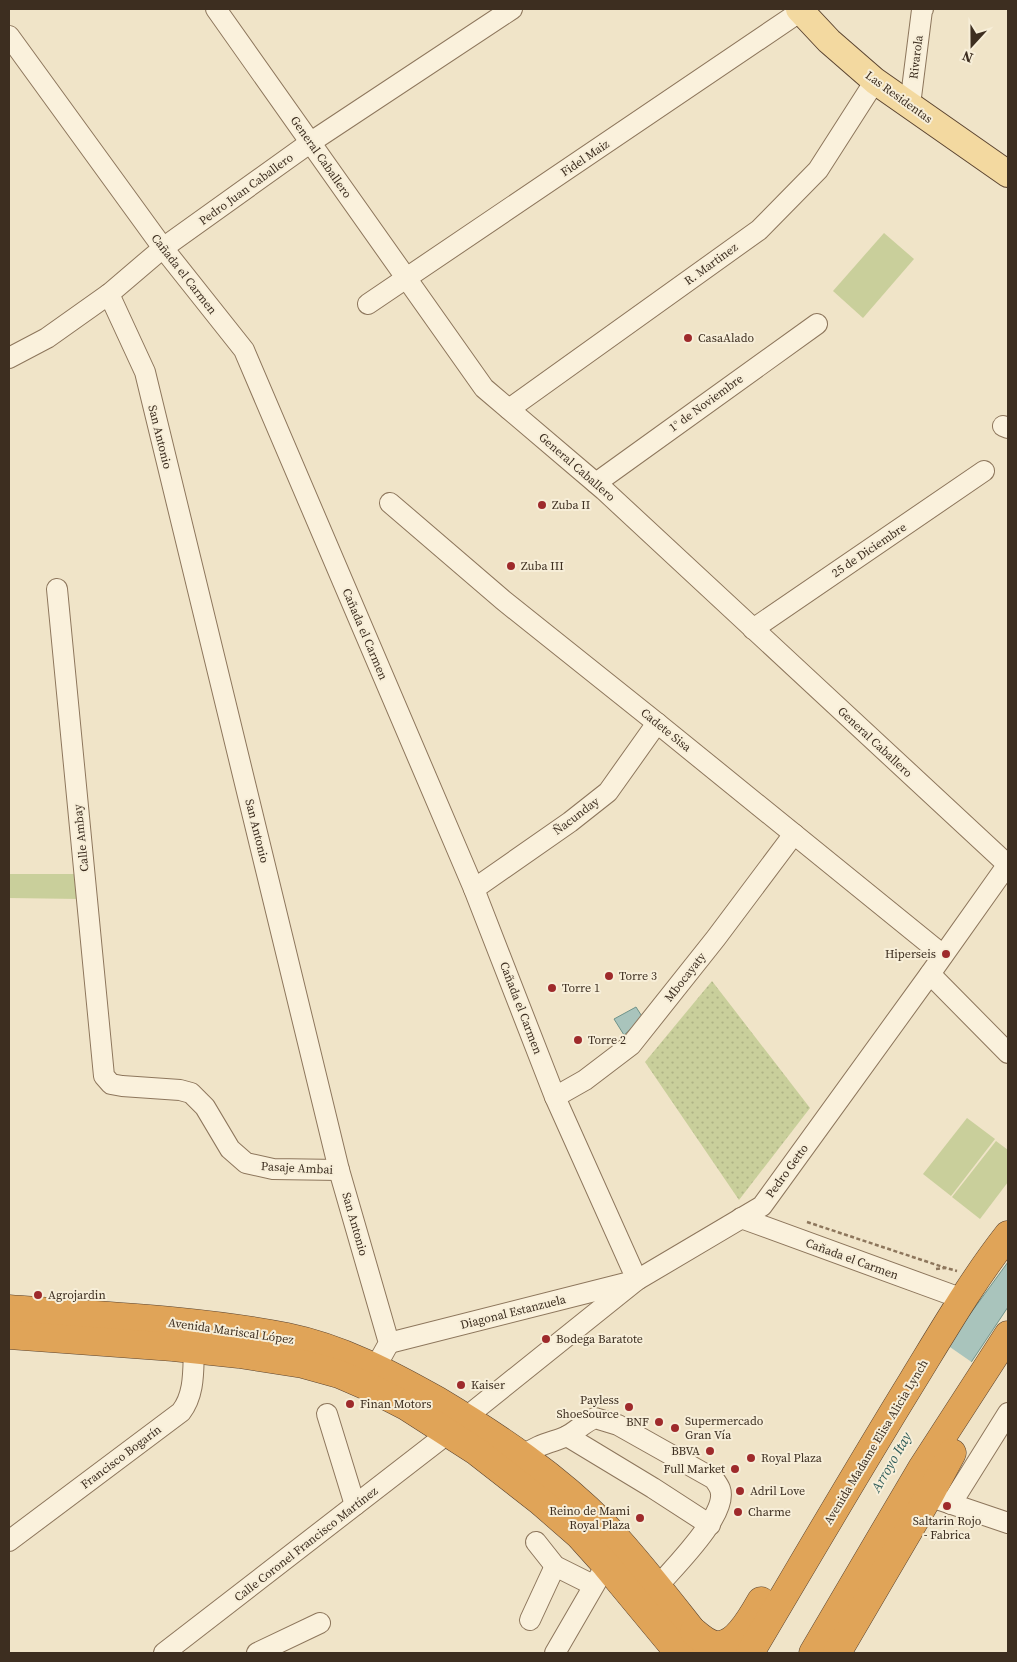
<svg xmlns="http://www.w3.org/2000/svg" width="1017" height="1662" font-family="'Source Serif 4',serif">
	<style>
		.park { fill: url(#park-dots) }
		.pitch { fill: #c9cf9b }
		.water { fill: #a9c4bc; stroke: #6f938a }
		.pier { fill: #f0e4c8 }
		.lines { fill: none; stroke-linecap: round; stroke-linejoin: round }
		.minor-casing { stroke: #8d765c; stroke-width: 22 }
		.major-casing { stroke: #5b4430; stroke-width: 28 }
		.highway-casing { stroke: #5b4430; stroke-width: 29 }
		.path { stroke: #8d765c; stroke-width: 2.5; stroke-dasharray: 4 2.5; stroke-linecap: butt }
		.minor { stroke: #faf1dc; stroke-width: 20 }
		.major { stroke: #f3d9a0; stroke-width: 26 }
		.highway { stroke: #e0a458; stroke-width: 28 }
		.poi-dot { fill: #9e2a2b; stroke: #f7eed8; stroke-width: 2 }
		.labels { text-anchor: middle; stroke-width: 4; stroke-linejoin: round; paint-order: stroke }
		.street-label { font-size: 12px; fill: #3d2e20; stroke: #f7eed8 }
		.poi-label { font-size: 12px; fill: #3d2e20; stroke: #f7eed8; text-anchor: start }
		.water-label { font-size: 14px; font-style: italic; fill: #2f5d5a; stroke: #f7eed8 }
	</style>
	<defs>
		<pattern id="park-dots" width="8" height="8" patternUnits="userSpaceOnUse" patternTransform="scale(1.25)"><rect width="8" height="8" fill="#c9cf9b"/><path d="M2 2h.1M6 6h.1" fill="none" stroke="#aeb285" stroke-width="1.8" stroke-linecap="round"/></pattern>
	</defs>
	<rect width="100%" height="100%" fill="#f0e4c8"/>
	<path class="park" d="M 712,981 L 810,1108 L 739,1200 L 645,1062 Z"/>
	<g class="pitch">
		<path d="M 884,233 L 914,259 L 863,318 L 833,291 Z"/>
		<path d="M 9,874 L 80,874 L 80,899 L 9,898 Z"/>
		<path d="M 967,1118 L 995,1139 L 951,1196 L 923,1174 Z"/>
		<path d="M 996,1141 L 1008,1150 L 1008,1182 L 980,1219 L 952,1197 Z"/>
	</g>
	<g class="water">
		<path d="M 636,1007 L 643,1018 L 624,1035 L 614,1019 Z"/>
		<path d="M 1008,1262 L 1008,1307 L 928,1427 L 854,1498 L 962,1325 Z"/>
	</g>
	<path class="pier" d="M 947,1345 L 973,1363 L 910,1461 L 801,1653 L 762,1653 Z"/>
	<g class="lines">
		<g class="minor-casing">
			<g id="minor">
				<path d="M 216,9 L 484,388 L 604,490 L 1008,865"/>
				<path d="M 9,36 L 163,248 L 244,350 L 474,889 L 555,1097 L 637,1280"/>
				<path d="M 910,105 L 922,10 L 923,9"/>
				<path d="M 109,294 L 145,372 L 339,1170 L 389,1343 L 375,1368"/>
				<path d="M 368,304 L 801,11"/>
				<path d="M 9,358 L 47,338 L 109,294 L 163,248 L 311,142 L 512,9"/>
				<path d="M 509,409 L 759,230 L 818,170 L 875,81"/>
				<path d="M 1003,426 L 1008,428"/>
				<path d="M 596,483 L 817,324"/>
				<path d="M 390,503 L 503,600 L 657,723 L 943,955"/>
				<path d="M 57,589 L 104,1076 L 111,1084 L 122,1086 L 180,1090 L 191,1093 L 205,1107 L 230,1149 L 246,1163 L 273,1169 L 339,1170"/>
				<path d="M 753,629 L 984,471"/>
				<path d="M 474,889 L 570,822 L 608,792 L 657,723"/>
				<path d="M 930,974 L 1008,1053"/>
				<path d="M 555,1097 L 585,1080 L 631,1045 L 716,938 L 794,834"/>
				<path d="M 741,1218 L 963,1299"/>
				<path d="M 389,1343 L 630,1282"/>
				<path d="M 327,1414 L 355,1505"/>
				<path d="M 465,1418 L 637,1280 L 762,1206 L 930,974 L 1008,864"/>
				<path d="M 567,1436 L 653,1488 L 710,1525"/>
				<path d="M 522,1456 C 537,1445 549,1443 565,1437 C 576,1432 584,1422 595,1418 L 618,1425 L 714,1479 C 716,1482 719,1486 720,1489 C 729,1514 673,1568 657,1587"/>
				<path d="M 940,1500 L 1008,1523"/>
				<path d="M 951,1504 L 1008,1413"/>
				<path d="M 9,1541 L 181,1412 C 195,1394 193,1370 194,1349"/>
				<path d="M 536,1542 L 555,1566 L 593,1585"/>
				<path d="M 530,1620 L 555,1566"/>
				<path d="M 164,1653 L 447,1434"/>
				<path d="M 257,1653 L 320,1623"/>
				<path d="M 555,1653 L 606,1565"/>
			</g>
		</g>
		<g class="major-casing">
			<path id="major" d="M 799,9 L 829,41 L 875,81 L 1008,174"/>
		</g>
		<g class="highway-casing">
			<g id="highway">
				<path d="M 9,1309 C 101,1316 196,1319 287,1337 C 341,1348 390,1374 438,1401 C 498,1437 556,1476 605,1526 C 643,1566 676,1611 710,1653"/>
				<path d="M 9,1335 L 173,1347 L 239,1354 L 303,1364 L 339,1374 L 369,1387 L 406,1406 L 476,1451 L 540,1501 L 579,1535 L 606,1565 L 679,1653"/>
				<path d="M 694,1632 C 701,1638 709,1645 718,1645 C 737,1645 753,1615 761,1601"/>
				<path d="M 750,1653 C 804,1562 857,1471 913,1380 C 943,1331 972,1281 1008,1235"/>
				<path d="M 813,1653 L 922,1468 L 1008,1335"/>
				<path d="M 837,1653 L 929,1496 L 952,1453"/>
			</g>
		</g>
		<g class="path">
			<path d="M 807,1222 L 946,1268"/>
			<path d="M 936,1269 L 946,1268 L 957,1271"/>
		</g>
		<use href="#minor" class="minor"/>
		<use href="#major" class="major"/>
		<use href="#highway" class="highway"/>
	</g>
	<g class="poi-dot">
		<circle cx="688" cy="338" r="5"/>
		<circle cx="542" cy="505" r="5"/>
		<circle cx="511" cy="566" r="5"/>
		<circle cx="946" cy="954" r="5"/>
		<circle cx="609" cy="976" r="5"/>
		<circle cx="552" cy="988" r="5"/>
		<circle cx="578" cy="1040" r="5"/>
		<circle cx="38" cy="1295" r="5"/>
		<circle cx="546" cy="1339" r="5"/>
		<circle cx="461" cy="1385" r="5"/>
		<circle cx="350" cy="1404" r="5"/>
		<circle cx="629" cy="1407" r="5"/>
		<circle cx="659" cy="1422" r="5"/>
		<circle cx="675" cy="1428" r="5"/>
		<circle cx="710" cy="1451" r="5"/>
		<circle cx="751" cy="1458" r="5"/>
		<circle cx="735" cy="1469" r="5"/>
		<circle cx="740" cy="1491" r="5"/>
		<circle cx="947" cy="1506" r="5"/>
		<circle cx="738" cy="1512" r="5"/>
		<circle cx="640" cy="1518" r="5"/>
	</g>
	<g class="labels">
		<g class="street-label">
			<text transform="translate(916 57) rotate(-83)" y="4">Rivarola</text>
			<text transform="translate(899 97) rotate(36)" y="4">Las Residentas</text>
			<text transform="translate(321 157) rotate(55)" y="4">General Caballero</text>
			<text transform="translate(585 158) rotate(-34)" y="4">Fidel Maiz</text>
			<text transform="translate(246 189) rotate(-36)" y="4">Pedro Juan Caballero</text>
			<text transform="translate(711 264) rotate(-36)" y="4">R. Martinez</text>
			<text transform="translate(184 274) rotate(52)" y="4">Cañada el Carmen</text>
			<text transform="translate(706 403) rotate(-36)" y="4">1° de Noviembre</text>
			<text transform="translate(160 437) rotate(76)" y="4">San Antonio</text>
			<text transform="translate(577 467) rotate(41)" y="4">General Caballero</text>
			<text transform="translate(869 550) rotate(-34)" y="4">25 de Diciembre</text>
			<text transform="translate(365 634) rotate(67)" y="4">Cañada el Carmen</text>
			<text transform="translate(666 730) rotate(39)" y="4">Cadete Sisa</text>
			<text transform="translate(875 742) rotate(43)" y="4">General Caballero</text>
			<text transform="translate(576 816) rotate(-37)" y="4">Ñacunday</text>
			<text transform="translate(257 831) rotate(76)" y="4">San Antonio</text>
			<text transform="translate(81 838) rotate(-96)" y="4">Calle Ambay</text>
			<text transform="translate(685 977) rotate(-52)" y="4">Mbocayaty</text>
			<text transform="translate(521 1008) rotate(69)" y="4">Cañada el Carmen</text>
			<text transform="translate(297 1168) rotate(3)" y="4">Pasaje Ambai</text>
			<text transform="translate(787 1171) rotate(-54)" y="4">Pedro Getto</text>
			<text transform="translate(355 1224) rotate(74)" y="4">San Antonio</text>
			<text transform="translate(852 1259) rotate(20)" y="4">Cañada el Carmen</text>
			<text transform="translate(513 1312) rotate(-14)" y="4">Diagonal Estanzuela</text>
			<text transform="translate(231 1331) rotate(8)" y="4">Avenida Mariscal López</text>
			<text transform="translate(876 1442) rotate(-59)" y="4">Avenida Madame Elisa Alicia Lynch</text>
			<text transform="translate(121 1457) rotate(-37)" y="4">Francisco Bogarín</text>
			<text transform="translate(306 1544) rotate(-38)" y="4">Calle Coronel Francisco Martínez</text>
		</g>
		<g class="poi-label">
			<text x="698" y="342">CasaAlado</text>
			<text x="552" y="509">Zuba II</text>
			<text x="521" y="570">Zuba III</text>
			<text x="936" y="958" text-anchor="end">Hiperseis</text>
			<text x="619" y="980">Torre 3</text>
			<text x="562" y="992">Torre 1</text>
			<text x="588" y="1044">Torre 2</text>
			<text x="48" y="1299">Agrojardin</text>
			<text x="556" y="1343">Bodega Baratote</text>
			<text x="471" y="1389">Kaiser</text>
			<text x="619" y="1404" text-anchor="end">Payless<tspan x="619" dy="14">ShoeSource</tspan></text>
			<text x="360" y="1408">Finan Motors</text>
			<text x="685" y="1425">Supermercado<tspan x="685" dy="14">Gran Vía</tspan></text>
			<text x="649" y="1426" text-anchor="end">BNF</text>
			<text x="700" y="1455" text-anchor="end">BBVA</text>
			<text x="761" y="1462">Royal Plaza</text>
			<text x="725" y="1473" text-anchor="end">Full Market</text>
			<text x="750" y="1495">Adril Love</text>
			<text x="630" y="1515" text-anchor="end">Reino de Mami<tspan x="630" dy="14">Royal Plaza</tspan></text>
			<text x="748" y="1516">Charme</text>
			<text x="947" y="1525" text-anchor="middle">Saltarin Rojo<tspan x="947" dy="14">- Fabrica</tspan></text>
		</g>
		<g class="water-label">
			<text transform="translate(891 1462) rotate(-60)" y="5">Arroyo Itay</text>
		</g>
	</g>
	<rect width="1017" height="1662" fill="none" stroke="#3d2e20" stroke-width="20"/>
	<g transform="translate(972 45) rotate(201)" stroke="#f7eed8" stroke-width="4" paint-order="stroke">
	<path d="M0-4L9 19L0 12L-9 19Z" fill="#3d2e20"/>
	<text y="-8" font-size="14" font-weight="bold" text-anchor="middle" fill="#3d2e20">N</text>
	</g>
</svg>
